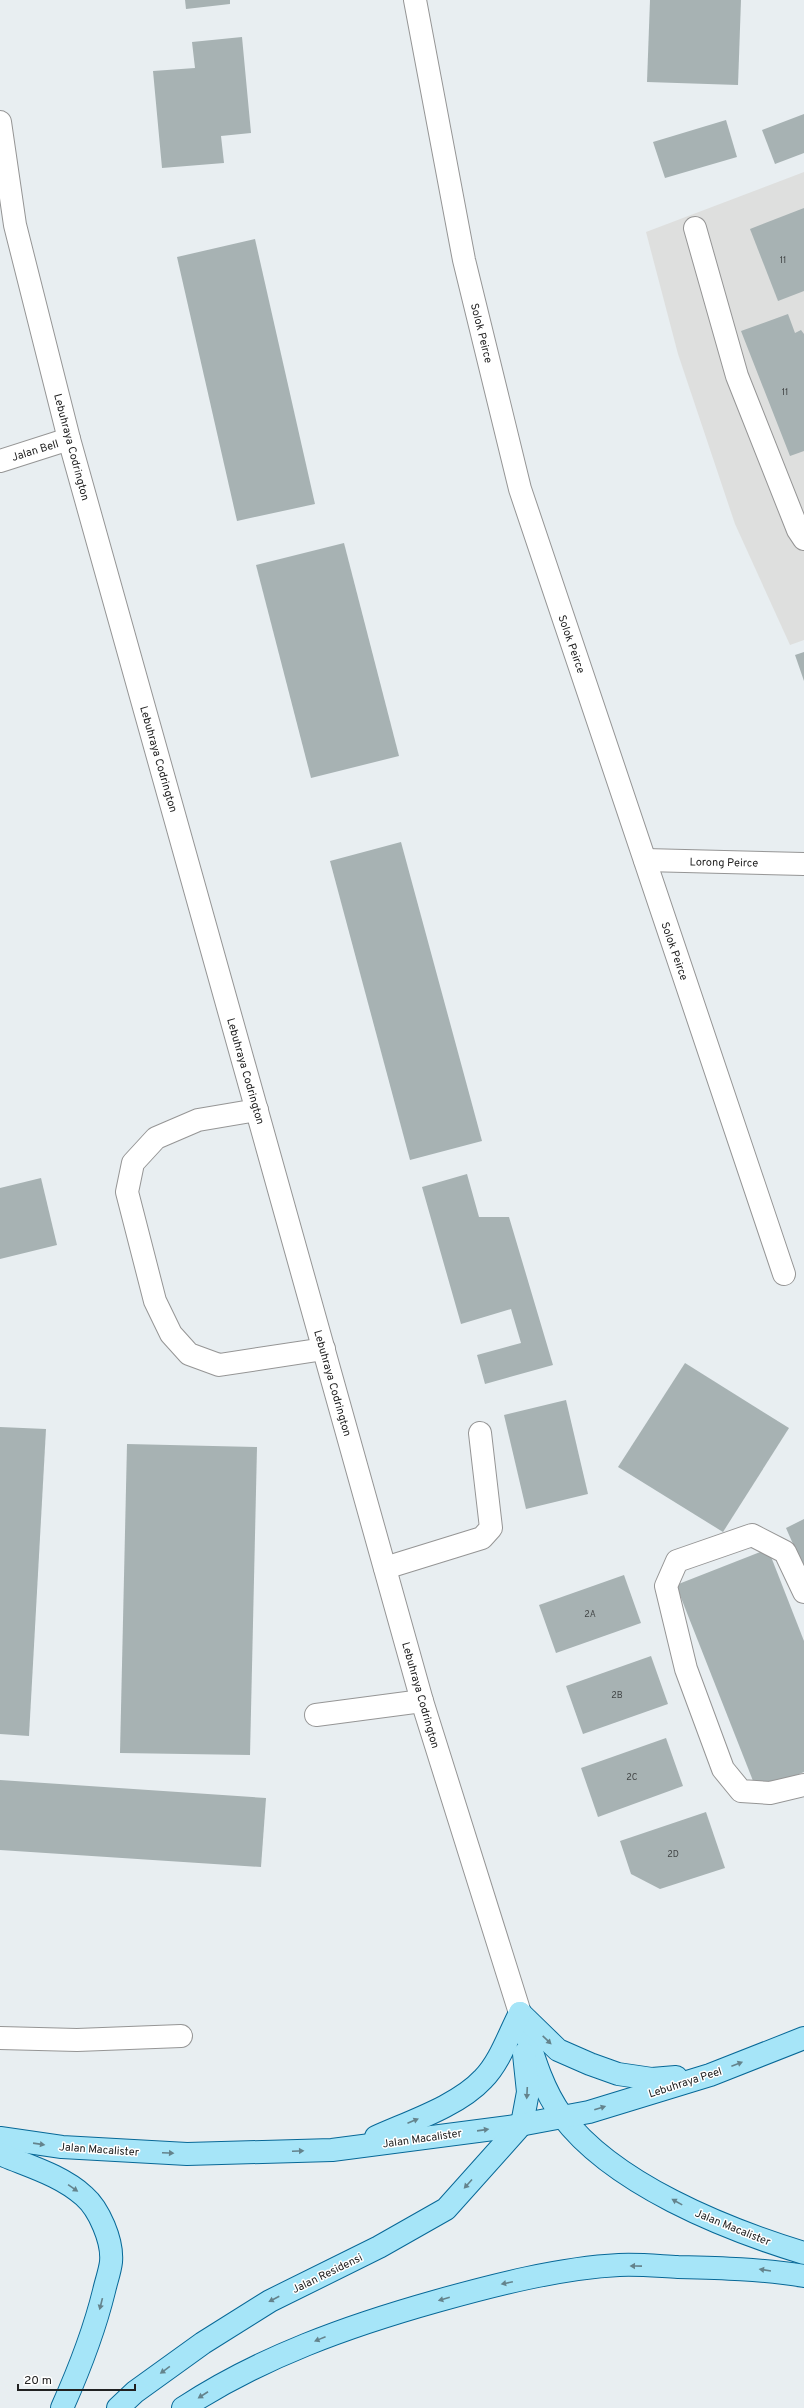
<svg xmlns="http://www.w3.org/2000/svg" width="804" height="2408" font-family="Overpass,sans-serif">
	<style>
		.residential { fill: #dedfde }
		.building { fill: #a7b2b3 }
		.lines { fill: none; stroke-linecap: round; stroke-linejoin: round }
		.minor-casing { stroke: #959595; stroke-width: 24 }
		.major-casing { stroke: #076897; stroke-width: 24 }
		.minor { stroke: #fff; stroke-width: 22 }
		.major { stroke: #a6e5f8; stroke-width: 22 }
		.oneway { fill: #64838c }
		.labels { text-anchor: middle; stroke-width: 3; stroke-linejoin: round; paint-order: stroke }
		.number-label { font-size: 9px; fill: #424546 }
		.street-label { font-size: 11px; fill: #212121; stroke: #fff }
	</style>
	<rect width="100%" height="100%" fill="#e8eef1"/>
	<path class="residential" d="M 804,172 L 804,640 L 790,645 L 735,524 L 678,354 L 646,232 Z"/>
	<g class="building">
		<path d="M 185,0 L 230,0 L 230,4 L 186,9 Z"/>
		<path d="M 650,0 L 741,0 L 738,85 L 647,82 Z"/>
		<path d="M 242,37 L 251,133 L 221,136 L 224,163 L 162,168 L 153,71 L 195,68 L 192,42 Z"/>
		<path d="M 804,114 L 804,153 L 775,164 L 762,130 Z"/>
		<path d="M 726,120 L 737,157 L 665,178 L 653,142 Z"/>
		<path d="M 804,208 L 804,291 L 778,301 L 750,229 Z"/>
		<path d="M 255,239 L 315,504 L 237,521 L 177,257 Z"/>
		<path d="M 788,314 L 795,333 L 801,330 L 804,334 L 804,451 L 790,456 L 741,331 Z"/>
		<path d="M 344,543 L 399,756 L 311,778 L 256,565 Z"/>
		<path d="M 804,652 L 804,681 L 795,655 Z"/>
		<path d="M 401,842 L 482,1141 L 410,1160 L 330,861 Z"/>
		<path d="M 467,1174 L 479,1217 L 509,1217 L 553,1365 L 485,1384 L 477,1355 L 521,1343 L 511,1309 L 461,1324 L 422,1187 Z"/>
		<path d="M 41,1178 L 57,1245 L 0,1259 L 0,1188 Z"/>
		<path d="M 685,1363 L 789,1428 L 723,1532 L 618,1467 Z"/>
		<path d="M 566,1400 L 588,1494 L 526,1509 L 504,1415 Z"/>
		<path d="M 0,1427 L 46,1429 L 29,1736 L 0,1734 Z"/>
		<path d="M 127,1444 L 257,1447 L 250,1755 L 120,1753 Z"/>
		<path d="M 804,1519 L 804,1569 L 786,1528 Z"/>
		<path d="M 768,1549 L 804,1641 L 804,1772 L 757,1791 L 676,1585 Z"/>
		<path d="M 624,1575 L 641,1623 L 556,1653 L 539,1605 Z"/>
		<path d="M 651,1656 L 668,1704 L 583,1734 L 566,1686 Z"/>
		<path d="M 666,1738 L 683,1786 L 598,1817 L 581,1768 Z"/>
		<path d="M 0,1780 L 266,1798 L 261,1867 L 0,1850 Z"/>
		<path d="M 706,1812 L 725,1868 L 660,1889 L 631,1874 L 620,1841 Z"/>
	</g>
	<g class="lines">
		<g class="minor-casing">
			<g id="minor">
				<path d="M 415,0 L 464,260 L 520,489 L 784,1274"/>
				<path d="M 0,122 L 15,225 L 69,439 L 422,1701 L 520,2013"/>
				<path d="M 695,228 L 737,376 L 798,530 L 804,539"/>
				<path d="M 0,461 L 69,439"/>
				<path d="M 645,860 L 804,864"/>
				<path d="M 257,1110 L 198,1120 L 156,1138 L 133,1163 L 127,1192 L 155,1301 L 171,1334 L 189,1354 L 219,1365 L 324,1349"/>
				<path d="M 385,1568 L 482,1538 L 491,1528 L 480,1433"/>
				<path d="M 804,1592 L 785,1552 L 752,1535 L 677,1561 L 666,1586 L 686,1669 L 723,1769 L 741,1791 L 770,1793 L 804,1785"/>
				<path d="M 316,1715 L 422,1701"/>
				<path d="M 0,2038 L 77,2040 L 181,2036"/>
			</g>
		</g>
		<g class="major-casing">
			<g id="major">
				<path d="M 520,2013 C 531,2048 540,2086 562,2116 C 613,2184 725,2229 804,2253"/>
				<path d="M 522,2015 L 558,2050 L 590,2064 L 618,2074 L 652,2079 L 676,2077"/>
				<path d="M 522,2124 L 528,2092 L 524,2054"/>
				<path d="M 376,2137 C 409,2122 458,2106 483,2079 C 500,2062 509,2034 520,2013"/>
				<path d="M 0,2138 L 62,2147 L 187,2154 L 332,2150 L 509,2127 L 589,2112 L 710,2075 L 804,2038"/>
				<path d="M 0,2154 C 28,2166 61,2175 84,2196 C 99,2209 113,2241 111,2262 C 110,2271 106,2282 104,2291 C 94,2332 79,2370 62,2408"/>
				<path d="M 118,2408 L 135,2392 L 203,2343 L 270,2301 L 379,2247 L 446,2209 L 522,2124"/>
				<path d="M 183,2408 C 261,2357 348,2326 437,2301 C 494,2285 560,2268 619,2265 C 638,2264 658,2266 678,2267 C 720,2268 762,2269 804,2276"/>
			</g>
		</g>
		<use href="#minor" class="minor"/>
		<use href="#major" class="major"/>
	</g>
	<defs><path id="oneway-solid" d="M-6-.8H1V-3.2L6.5 0L1 3.2V.8H-6Z"/></defs>
	<g class="oneway">
		<use href="#oneway-solid" transform="translate(547 2040) rotate(44)"/>
		<use href="#oneway-solid" transform="translate(737 2064) rotate(-21)"/>
		<use href="#oneway-solid" transform="translate(527 2093) rotate(93)"/>
		<use href="#oneway-solid" transform="translate(600 2108) rotate(-17)"/>
		<use href="#oneway-solid" transform="translate(413 2121) rotate(-23)"/>
		<use href="#oneway-solid" transform="translate(483 2130) rotate(-8)"/>
		<use href="#oneway-solid" transform="translate(39 2144) rotate(8)"/>
		<use href="#oneway-solid" transform="translate(298 2151) rotate(-2)"/>
		<use href="#oneway-solid" transform="translate(168 2153) rotate(3)"/>
		<use href="#oneway-solid" transform="translate(468 2184) rotate(132)"/>
		<use href="#oneway-solid" transform="translate(73 2188) rotate(35)"/>
		<use href="#oneway-solid" transform="translate(677 2202) rotate(-151)"/>
		<use href="#oneway-solid" transform="translate(636 2266) rotate(-179)"/>
		<use href="#oneway-solid" transform="translate(765 2270) rotate(-171)"/>
		<use href="#oneway-solid" transform="translate(507 2283) rotate(168)"/>
		<use href="#oneway-solid" transform="translate(274 2299) rotate(152)"/>
		<use href="#oneway-solid" transform="translate(444 2299) rotate(164)"/>
		<use href="#oneway-solid" transform="translate(101 2304) rotate(104)"/>
		<use href="#oneway-solid" transform="translate(320 2339) rotate(158)"/>
		<use href="#oneway-solid" transform="translate(165 2370) rotate(144)"/>
		<use href="#oneway-solid" transform="translate(203 2395) rotate(147)"/>
	</g>
	<g class="labels">
		<g class="number-label">
			<text x="783" y="263">11</text>
			<text x="785" y="395">11</text>
			<text x="590" y="1617">2A</text>
			<text x="617" y="1698">2B</text>
			<text x="632" y="1780">2C</text>
			<text x="673" y="1857">2D</text>
		</g>
		<g class="street-label">
			<text transform="translate(482 333) rotate(76)" y="4">Solok Peirce</text>
			<text transform="translate(72 447) rotate(75)" y="4">Lebuhraya Codrington</text>
			<text transform="translate(35 450) rotate(-17)" y="4">Jalan Bell</text>
			<text transform="translate(572 644) rotate(71)" y="4">Solok Peirce</text>
			<text transform="translate(159 759) rotate(74)" y="4">Lebuhraya Codrington</text>
			<text transform="translate(724 862) rotate(1)" y="4">Lorong Peirce</text>
			<text transform="translate(675 951) rotate(71)" y="4">Solok Peirce</text>
			<text transform="translate(246 1071) rotate(74)" y="4">Lebuhraya Codrington</text>
			<text transform="translate(333 1383) rotate(74)" y="4">Lebuhraya Codrington</text>
			<text transform="translate(421 1695) rotate(74)" y="4">Lebuhraya Codrington</text>
			<text transform="translate(685 2082) rotate(-18)" y="4">Lebuhraya Peel</text>
			<text transform="translate(422 2138) rotate(-8)" y="4">Jalan Macalister</text>
			<text transform="translate(99 2149) rotate(4)" y="4">Jalan Macalister</text>
			<text transform="translate(733 2227) rotate(22)" y="4">Jalan Macalister</text>
			<text transform="translate(327 2273) rotate(-26)" y="4">Jalan Residensi</text>
		</g>
	</g>
	<path d="M18 2384v6h117v-6" fill="none" stroke="#212121" stroke-width="2"/>
	<text x="24" y="2384" font-size="12" fill="#212121" stroke="#ffffff" stroke-width="3" paint-order="stroke">20 m</text>
</svg>
